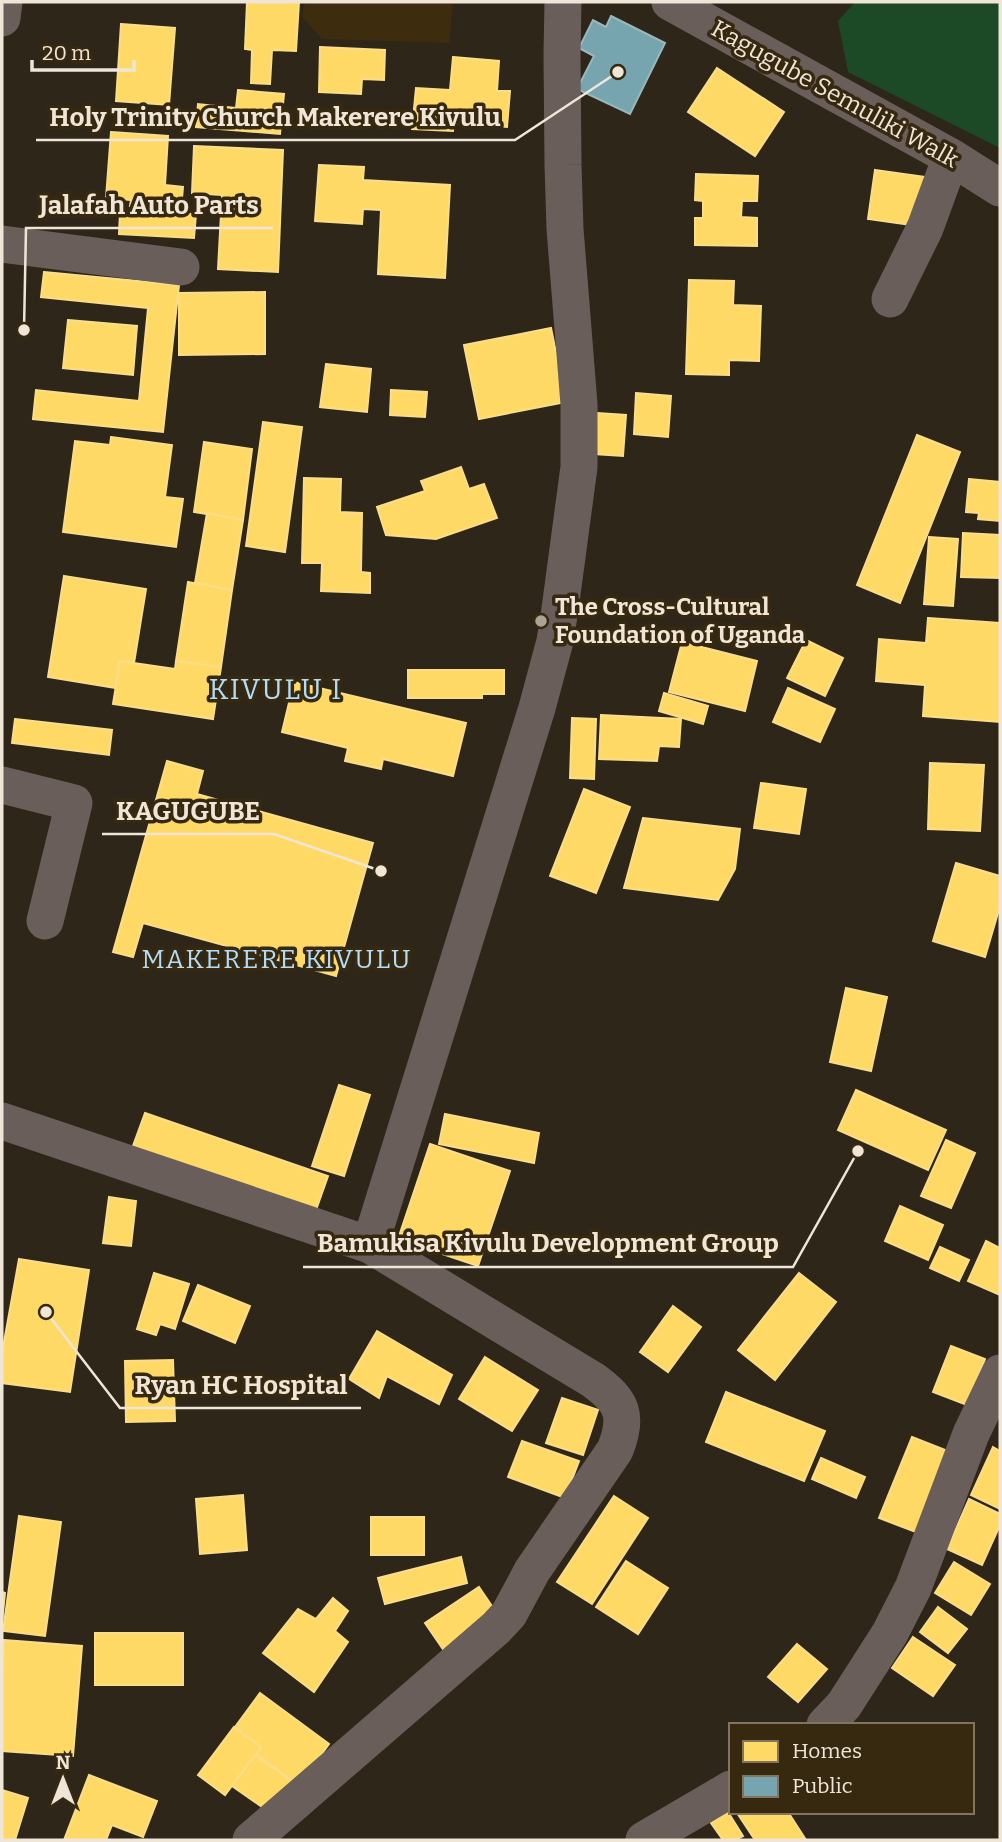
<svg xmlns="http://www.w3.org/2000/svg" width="1002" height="1842" font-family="Bitter,serif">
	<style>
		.built { fill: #3d2c0e }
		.green { fill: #1c4926 }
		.homes { fill: #ffd966; stroke: #fadd88; stroke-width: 2 }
		.public { fill: #76a5af; stroke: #9ab8bb; stroke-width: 2 }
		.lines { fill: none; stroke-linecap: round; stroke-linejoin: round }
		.minor { stroke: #6a5e5a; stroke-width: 37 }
		.poi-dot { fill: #aba394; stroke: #372910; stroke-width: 2.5 }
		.labels { text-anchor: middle; stroke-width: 7; stroke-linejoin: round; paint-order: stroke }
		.street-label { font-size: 24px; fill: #efe6d7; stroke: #372910 }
		.poi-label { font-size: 24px; font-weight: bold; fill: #efe6d7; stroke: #372910; text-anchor: start }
		.neighbourhood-label { font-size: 26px; letter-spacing: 2px; fill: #b2ddfa; stroke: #372910 }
		.quarter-label { font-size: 28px; letter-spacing: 2px; fill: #b2ddfa; stroke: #372910 }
		.leader { fill: none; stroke: #efe6d7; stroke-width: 2.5 }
		.callout-dot { fill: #efe6d7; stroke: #372910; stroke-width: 2.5 }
		.callout-label { font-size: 26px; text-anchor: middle; font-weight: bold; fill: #efe6d7; stroke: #372910; stroke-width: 7; stroke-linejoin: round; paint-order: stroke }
	</style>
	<rect width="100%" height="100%" fill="#2e2619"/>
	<path class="built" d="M 305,2 L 453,2 L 449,43 L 322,39 L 302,17 Z"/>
	<path class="green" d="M 855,2 L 1000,2 L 1000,148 L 848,72 L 838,21 Z"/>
	<g class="homes">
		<path d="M 247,2 L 299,2 L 296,51 L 272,50 L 270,84 L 251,83 L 252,50 L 245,49 Z"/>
		<path d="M 121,24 L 175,28 L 169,105 L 116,101 Z"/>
		<path d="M 320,47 L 385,50 L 384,80 L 362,79 L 361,94 L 319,92 Z"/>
		<path d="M 453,57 L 499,61 L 497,91 L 510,91 L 507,127 L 454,123 L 453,131 L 412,129 L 416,88 L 450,90 Z"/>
		<path d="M 717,68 L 784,112 L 755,156 L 688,112 Z"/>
		<path d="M 238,90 L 284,94 L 280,134 L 196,127 L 198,104 L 236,108 Z"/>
		<path d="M 111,132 L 168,136 L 165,185 L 183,187 L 181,210 L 130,206 L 131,200 L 106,198 Z"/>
		<path d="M 194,146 L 283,150 L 278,272 L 218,269 L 222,195 L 192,193 Z"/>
		<path d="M 319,165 L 364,167 L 363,180 L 450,185 L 445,278 L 378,274 L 381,210 L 363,209 L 362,224 L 315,221 Z"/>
		<path d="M 875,170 L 926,177 L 919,226 L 868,219 Z"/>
		<path d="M 696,174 L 758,176 L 757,201 L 742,201 L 741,217 L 757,218 L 757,246 L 695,245 L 695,218 L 703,218 L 703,201 L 695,200 Z"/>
		<path d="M 120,211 L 196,214 L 194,238 L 119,234 Z"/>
		<path d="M 44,272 L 179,285 L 163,432 L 33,419 L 36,390 L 139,401 L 148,308 L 41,297 Z"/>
		<path d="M 689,280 L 734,281 L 733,305 L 761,306 L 759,361 L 729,360 L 729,375 L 686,374 Z"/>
		<path d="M 265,292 L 265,354 L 179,355 L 179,293 Z"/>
		<path d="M 68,320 L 137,326 L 133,375 L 63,368 Z"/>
		<path d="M 551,328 L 566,402 L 479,419 L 464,345 Z"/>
		<path d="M 326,364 L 371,369 L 367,412 L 320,407 Z"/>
		<path d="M 391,390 L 427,392 L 425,417 L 390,415 Z"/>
		<path d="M 636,393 L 671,396 L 668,437 L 634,434 Z"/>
		<path d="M 597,413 L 626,415 L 623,456 L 594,454 Z"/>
		<path d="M 263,422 L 302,427 L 285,552 L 246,546 Z"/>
		<path d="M 917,435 L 960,452 L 900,603 L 857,585 Z"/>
		<path d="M 111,437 L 172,445 L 165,497 L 183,499 L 176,547 L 63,532 L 75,441 L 110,445 Z"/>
		<path d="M 204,442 L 252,449 L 243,520 L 194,512 Z"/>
		<path d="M 461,467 L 469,489 L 484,484 L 497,518 L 436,539 L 386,535 L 377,507 L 425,491 L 421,481 Z"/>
		<path d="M 304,478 L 341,479 L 340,512 L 362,513 L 361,572 L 370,573 L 370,593 L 321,591 L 322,563 L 302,563 Z"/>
		<path d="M 969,479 L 1000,482 L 1000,521 L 978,519 L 979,513 L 966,512 Z"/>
		<path d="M 207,513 L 243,520 L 232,590 L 195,583 Z"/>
		<path d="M 963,533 L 1000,535 L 1000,578 L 961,577 Z"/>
		<path d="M 929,537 L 958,539 L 953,606 L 924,604 Z"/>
		<path d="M 64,576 L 146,589 L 134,663 L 120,661 L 116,688 L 48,677 Z"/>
		<path d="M 188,582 L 232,590 L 221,667 L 176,661 Z"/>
		<path d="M 928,618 L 1000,623 L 1000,722 L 923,716 L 925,685 L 876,681 L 879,639 L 926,643 Z"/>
		<path d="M 806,640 L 843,658 L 825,696 L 787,678 Z"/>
		<path d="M 682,642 L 757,661 L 745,711 L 669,692 Z"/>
		<path d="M 120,661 L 175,669 L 176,661 L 221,667 L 213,719 L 113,704 Z"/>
		<path d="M 408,670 L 504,670 L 504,694 L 482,694 L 482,698 L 408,698 Z"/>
		<path d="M 294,682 L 466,723 L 453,776 L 383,759 L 381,769 L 345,761 L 348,748 L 282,732 Z"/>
		<path d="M 788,688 L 835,709 L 820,742 L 773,722 Z"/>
		<path d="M 664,693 L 708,706 L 703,724 L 659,711 Z"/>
		<path d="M 601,715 L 681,719 L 679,747 L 659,746 L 657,761 L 599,759 Z"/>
		<path d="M 572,718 L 596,719 L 594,779 L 570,778 Z"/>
		<path d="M 15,719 L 112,730 L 109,755 L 12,743 Z"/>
		<path d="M 167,761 L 203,771 L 197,794 L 373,843 L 336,976 L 143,923 L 133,957 L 113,952 Z"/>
		<path d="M 930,763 L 984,765 L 980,831 L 928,829 Z"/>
		<path d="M 761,783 L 806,789 L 799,834 L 754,828 Z"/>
		<path d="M 584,789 L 630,807 L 596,893 L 550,876 Z"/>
		<path d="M 643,818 L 740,829 L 735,869 L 718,900 L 624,888 Z"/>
		<path d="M 956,863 L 1000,876 L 1000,906 L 985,957 L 933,941 Z"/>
		<path d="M 846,988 L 887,997 L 871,1071 L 830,1062 Z"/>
		<path d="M 339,1085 L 370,1095 L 344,1176 L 312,1166 Z"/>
		<path d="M 856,1090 L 946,1130 L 928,1170 L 838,1130 Z"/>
		<path d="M 145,1113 L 328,1176 L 316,1210 L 133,1146 Z"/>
		<path d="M 445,1114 L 539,1133 L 534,1163 L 439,1144 Z"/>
		<path d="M 946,1140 L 975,1153 L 951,1208 L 921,1196 Z"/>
		<path d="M 430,1144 L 510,1171 L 478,1266 L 398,1239 Z"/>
		<path d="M 109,1197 L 136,1201 L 131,1246 L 103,1243 Z"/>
		<path d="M 900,1206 L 943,1225 L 928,1260 L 885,1241 Z"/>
		<path d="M 986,1241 L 1000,1248 L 1000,1295 L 968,1281 Z"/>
		<path d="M 940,1247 L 969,1260 L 959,1281 L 930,1268 Z"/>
		<path d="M 19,1259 L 89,1270 L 70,1392 L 2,1383 L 2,1353 Z"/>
		<path d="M 154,1273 L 189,1284 L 175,1329 L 160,1324 L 156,1335 L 137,1329 Z"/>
		<path d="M 799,1273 L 836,1302 L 775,1380 L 738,1350 Z"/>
		<path d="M 198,1285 L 250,1306 L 235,1343 L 183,1321 Z"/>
		<path d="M 673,1306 L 701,1327 L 668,1372 L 640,1352 Z"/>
		<path d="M 377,1331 L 452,1375 L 439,1404 L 387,1376 L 379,1398 L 349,1379 Z"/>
		<path d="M 951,1346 L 985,1359 L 967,1405 L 933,1392 Z"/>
		<path d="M 485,1357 L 538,1390 L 512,1431 L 459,1399 Z"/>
		<path d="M 173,1360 L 175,1421 L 126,1422 L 125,1361 Z"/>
		<path d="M 726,1392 L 825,1431 L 804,1481 L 706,1442 Z"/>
		<path d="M 562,1398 L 598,1410 L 583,1455 L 546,1443 Z"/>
		<path d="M 912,1437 L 953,1453 L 921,1534 L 879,1518 Z"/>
		<path d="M 522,1441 L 579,1461 L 565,1498 L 508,1477 Z"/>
		<path d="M 993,1447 L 1000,1451 L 1000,1509 L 971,1495 Z"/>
		<path d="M 821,1458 L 865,1477 L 856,1498 L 812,1479 Z"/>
		<path d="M 243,1495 L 247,1550 L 200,1554 L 196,1499 Z"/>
		<path d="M 614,1496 L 648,1518 L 592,1604 L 557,1582 Z"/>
		<path d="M 969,1499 L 1000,1514 L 1000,1525 L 982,1565 L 947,1549 Z"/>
		<path d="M 19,1516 L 61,1522 L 45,1636 L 3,1631 Z"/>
		<rect x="371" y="1517" width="53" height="38"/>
		<path d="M 461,1557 L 467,1583 L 385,1604 L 378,1578 Z"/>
		<path d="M 626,1561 L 668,1588 L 638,1634 L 596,1607 Z"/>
		<path d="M 954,1562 L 990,1584 L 971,1615 L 935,1593 Z"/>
		<path d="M 479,1587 L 498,1615 L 445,1652 L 425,1623 Z"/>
		<path d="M 2,1592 L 5,1593 L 2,1623 Z"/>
		<path d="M 333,1598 L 348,1611 L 335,1631 L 348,1642 L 314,1692 L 263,1653 L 298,1609 L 316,1619 Z"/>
		<path d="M 938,1607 L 967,1629 L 948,1653 L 920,1632 Z"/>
		<rect x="95" y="1633" width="88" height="52"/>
		<path d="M 913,1637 L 955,1665 L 933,1696 L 892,1668 Z"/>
		<path d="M 4,1640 L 82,1646 L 73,1756 L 2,1751 L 2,1674 Z"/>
		<path d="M 797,1644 L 827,1669 L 798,1702 L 768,1677 Z"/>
		<path d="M 260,1693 L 329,1744 L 304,1778 L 295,1783 L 256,1754 L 261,1747 L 235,1727 Z"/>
		<path d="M 234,1727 L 261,1747 L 225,1795 L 198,1775 Z"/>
		<path d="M 255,1755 L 294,1783 L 272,1814 L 232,1786 Z"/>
		<path d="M 89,1775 L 157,1801 L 143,1837 L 112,1825 L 106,1840 L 64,1840 Z"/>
		<path d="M 2,1790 L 28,1798 L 15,1840 L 2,1840 Z"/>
		<path d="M 728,1812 L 743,1836 L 735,1840 L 723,1840 L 711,1823 Z"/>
		<path d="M 739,1812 L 788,1812 L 806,1840 L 755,1840 L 737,1813 Z"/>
	</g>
	<path class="public" d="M 611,16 L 665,43 L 630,114 L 577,89 L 594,56 L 579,48 L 593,20 L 606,27 Z"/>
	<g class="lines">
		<g class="minor">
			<path d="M 670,2 L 951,157 L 1000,188"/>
			<path d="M 2,18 L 4,2"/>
			<path d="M 2,244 L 181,267"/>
			<path d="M 890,299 L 925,228 L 951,157"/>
			<path d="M 2,785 L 74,803 L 45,921"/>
			<path d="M 2,1121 L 370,1245 L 593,1380 C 622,1401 629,1415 615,1450 L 532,1571 L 509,1614 L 496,1628 L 251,1840"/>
			<path d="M 370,1245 L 537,708 L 555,641 L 560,609 L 579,467 L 579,404 L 565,229 L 563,165 L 562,54 L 563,2"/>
			<path d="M 825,1725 L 844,1705 L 890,1633 L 913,1588 L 971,1434 L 1000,1373"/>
			<path d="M 644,1840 L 731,1789"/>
		</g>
	</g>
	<circle class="poi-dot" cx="541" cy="621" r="7"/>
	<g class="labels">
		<g class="street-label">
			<text transform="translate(835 94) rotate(29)" y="8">Kagugube Semuliki Walk</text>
		</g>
		<g class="poi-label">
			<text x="555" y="615">The Cross-Cultural<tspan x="555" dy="28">Foundation of Uganda</tspan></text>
		</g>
		<g class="neighbourhood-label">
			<text x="277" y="968">MAKERERE KIVULU</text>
		</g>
		<g class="quarter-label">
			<text x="276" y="699">KIVULU I</text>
		</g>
	</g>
	<path class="leader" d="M618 72L515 140H36M24 330L26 228H273M381 871L274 834H102M858 1151L793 1267H303M46 1312L120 1408H361"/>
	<g class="callout-dot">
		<circle cx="618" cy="72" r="7"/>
		<circle cx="24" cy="330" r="7"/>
		<circle cx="381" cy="871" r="7"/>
		<circle cx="858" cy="1151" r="7"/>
		<circle cx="46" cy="1312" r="7"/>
	</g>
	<g class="callout-label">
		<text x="275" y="126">Holy Trinity Church Makerere Kivulu</text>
		<text x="149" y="214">Jalafah Auto Parts</text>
		<text x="188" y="820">KAGUGUBE</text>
		<text x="548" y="1252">Bamukisa Kivulu Development Group</text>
		<text x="241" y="1394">Ryan HC Hospital</text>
	</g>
	<rect width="1002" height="1842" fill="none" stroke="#efe6d7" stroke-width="7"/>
	<rect x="729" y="1723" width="245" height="91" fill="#372910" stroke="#817560" stroke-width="2"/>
	<rect x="743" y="1741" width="35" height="21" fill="#ffd966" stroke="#817560" stroke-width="2"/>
	<text x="792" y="1758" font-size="21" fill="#efe6d7">Homes</text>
	<rect x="743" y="1776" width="35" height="21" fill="#76a5af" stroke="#817560" stroke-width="2"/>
	<text x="792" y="1793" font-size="21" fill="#efe6d7">Public</text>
	<g transform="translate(63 1779)" stroke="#372910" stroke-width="5" paint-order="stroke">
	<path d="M0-5L12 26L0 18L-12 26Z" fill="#efe6d7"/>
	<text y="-10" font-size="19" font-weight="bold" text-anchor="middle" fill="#efe6d7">N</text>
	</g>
	<path d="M32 60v10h102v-10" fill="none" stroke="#efe6d7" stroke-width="3.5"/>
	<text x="42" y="60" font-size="21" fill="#efe6d7" stroke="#372910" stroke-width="5" paint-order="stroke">20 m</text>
</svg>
